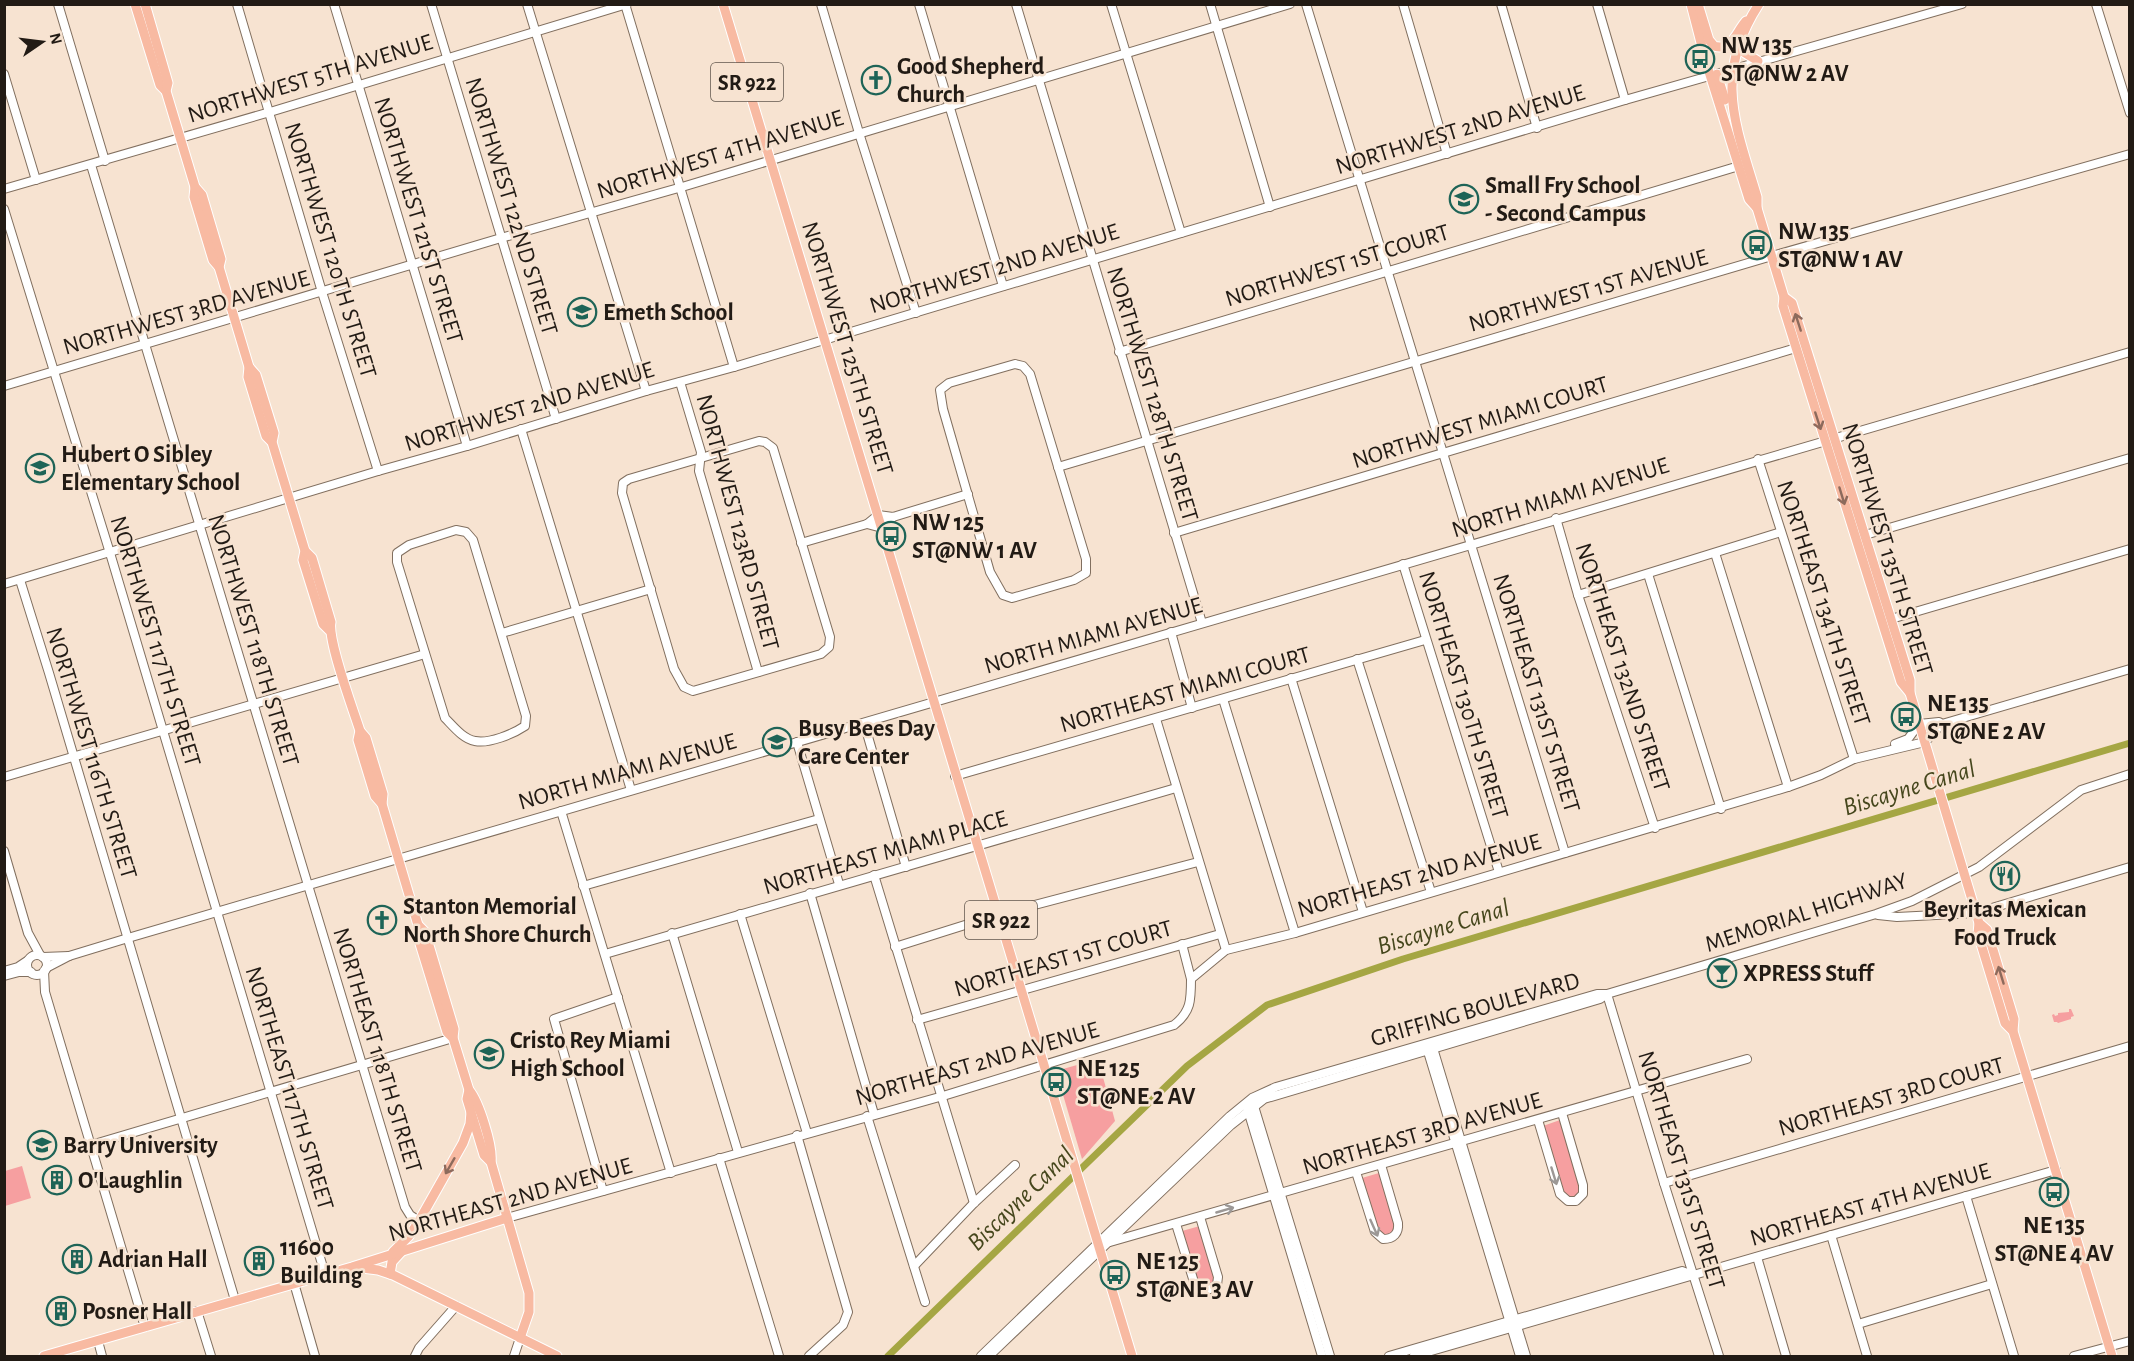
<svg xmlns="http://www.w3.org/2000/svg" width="2134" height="1361" font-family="'Alegreya Sans',sans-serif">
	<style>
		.green { fill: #f69fa0 }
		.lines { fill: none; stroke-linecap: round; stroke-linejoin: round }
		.canal { stroke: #a5a643; stroke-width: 7 }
		.minor-casing { stroke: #816f5f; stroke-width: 10 }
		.major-casing { stroke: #fff; stroke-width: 11 }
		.minor { stroke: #fff; stroke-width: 8 }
		.major { stroke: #f8baa2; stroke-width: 9 }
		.oneway { stroke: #8d6a5c }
		.oneway2 { stroke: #9c9896 }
		.labels { text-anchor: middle; stroke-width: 5; stroke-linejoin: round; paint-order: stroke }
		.shield { fill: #f7e3d1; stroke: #62574d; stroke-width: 1.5 }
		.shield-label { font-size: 22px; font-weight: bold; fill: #221b15 }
		.poi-label { font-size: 24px; font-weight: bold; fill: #221b15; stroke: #f7e3d1; text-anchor: start }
		.street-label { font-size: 24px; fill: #221b15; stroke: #f7e3d1 }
		.water-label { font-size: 26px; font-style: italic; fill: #46471d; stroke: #f7e3d1 }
	</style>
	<rect width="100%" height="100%" fill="#f7e3d1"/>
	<g class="green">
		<path d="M 2069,1009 L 2071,1009 L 2074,1016 L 2071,1017 L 2071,1019 L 2058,1023 L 2057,1022 L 2054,1022 L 2052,1015 L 2054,1014 L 2055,1016 L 2058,1015 L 2058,1013 L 2069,1012 Z"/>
		<path d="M 1098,1059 L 1115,1121 L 1082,1159 L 1056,1071 Z"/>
		<path d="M 1560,1120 L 1581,1193 L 1572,1200 L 1561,1193 L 1543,1126 Z"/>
		<path d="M 22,1166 L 31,1198 L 5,1206 L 5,1171 Z"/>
		<path d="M 1379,1173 L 1383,1178 L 1396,1230 L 1388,1237 L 1380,1235 L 1362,1181 L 1362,1178 Z"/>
		<path d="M 1200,1226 L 1216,1281 L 1210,1287 L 1199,1287 L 1182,1231 Z"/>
	</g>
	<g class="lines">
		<path class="canal" d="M 888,1356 L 1187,1066 L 1267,1005 L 1403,959 L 2130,743"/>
		<g class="minor-casing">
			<g id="minor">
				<path d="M 58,4 L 105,161"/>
				<path d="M 237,4 L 322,292 L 378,471"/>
				<path d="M 334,4 L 467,446"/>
				<path d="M 431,4 L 556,419"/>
				<path d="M 527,4 L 646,391"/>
				<path d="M 625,4 L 734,367"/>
				<path d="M 821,4 L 859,133 L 916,313"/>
				<path d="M 919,4 L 1003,286"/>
				<path d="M 1016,4 L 1202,623"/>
				<path d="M 1111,4 L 1181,233"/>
				<path d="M 1210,4 L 1270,207"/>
				<path d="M 1306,4 L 1565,853"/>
				<path d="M 1403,4 L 1447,154"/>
				<path d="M 1501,4 L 1537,128"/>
				<path d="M 1597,4 L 1625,100"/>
				<path d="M 2096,4 L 2130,113"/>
				<path d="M 4,74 L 36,180"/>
				<path d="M 91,165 L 405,1207 L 410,1215 L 419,1221"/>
				<path d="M 4,189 L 270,112 L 627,4"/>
				<path d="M 4,209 L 110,553 L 325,1274"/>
				<path d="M 1119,352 L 1739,166"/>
				<path d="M 1015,364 L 1023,366 L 1030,374 L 1086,559 L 1086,573 L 1074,580 L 1012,598 L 1003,595 L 990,572 L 943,409 L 940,390 L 949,383 Z"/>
				<path d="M 680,382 L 701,452 L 699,471 L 758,672"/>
				<path d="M 4,386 L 501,238 L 682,187 L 1290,4"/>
				<path d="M 521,429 L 631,790"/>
				<path d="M 759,441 L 765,442 L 773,448 L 830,637 L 829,647 L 821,654 L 693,691 L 684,687 L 674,669 L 622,493 L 623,483 L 629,479 Z"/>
				<path d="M 1758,459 L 1854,759"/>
				<path d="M 1058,467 L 1772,256 L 2130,154"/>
				<path d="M 1556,518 L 1578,595 L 1655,828"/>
				<path d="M 867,524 L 882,528 L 893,517"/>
				<path d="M 456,530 L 466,532 L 473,540 L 526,716 L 525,726 C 513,734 489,744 475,741 C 463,739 453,726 445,718 L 397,562 L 397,553 L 409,545 Z"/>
				<path d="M 1174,533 L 1796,348"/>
				<path d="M 1865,535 L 2130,458"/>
				<path d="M 801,543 L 867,524 L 878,515 L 893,517 L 968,494"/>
				<path d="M 1715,553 L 1788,787"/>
				<path d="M 1403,564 L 1499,872"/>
				<path d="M 1648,574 L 1721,809"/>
				<path d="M 20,580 L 49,673 L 235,1300"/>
				<path d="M 4,584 L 378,471 L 467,446 L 646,391 L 734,367 L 1625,100 L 1962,4"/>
				<path d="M 1578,595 L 1781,532"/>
				<path d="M 1891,619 L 2130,549"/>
				<path d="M 1171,632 L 1192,708"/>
				<path d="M 502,633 L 651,589"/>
				<path d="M 1357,659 L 1431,892"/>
				<path d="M 1291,678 L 1363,912"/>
				<path d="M 1223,699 L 1295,933"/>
				<path d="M 1156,719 L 1226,950"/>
				<path d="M 864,723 L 906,867"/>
				<path d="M 797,742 L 839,884"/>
				<path d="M 1895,744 L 1908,739 L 1919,724 L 1939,722 L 1942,724"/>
				<path d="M 955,776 L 1425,640"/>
				<path d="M 4,777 L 425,654"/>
				<path d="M 561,811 L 671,1173"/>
				<path d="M 4,851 L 28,933 L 40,955"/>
				<path d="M 874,875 L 974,1203"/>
				<path d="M 583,886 L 819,819"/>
				<path d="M 810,893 L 874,1114"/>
				<path d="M 740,914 L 807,1133"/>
				<path d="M 1878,915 L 1897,917 L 1975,913 L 2130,867"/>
				<path d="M 672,933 L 738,1152"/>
				<path d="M 1182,944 L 1191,979"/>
				<path d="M 895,947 L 1000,914 L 1198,862"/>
				<path d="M 605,954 L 1176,788"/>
				<circle cx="37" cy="965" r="10"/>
				<path d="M 43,957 L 69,956"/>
				<path d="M 46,968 L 69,956 L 128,938 L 2130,352"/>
				<path d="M 4,971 L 18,967 L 27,961"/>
				<path d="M 44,971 L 45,992 L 145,1327"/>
				<path d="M 4,976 L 19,972 L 31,972"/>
				<path d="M 1607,994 L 1664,1183 L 1719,1356"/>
				<path d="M 917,1020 L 1220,934"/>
				<path d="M 1426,1045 L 1520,1356"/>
				<path d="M 1432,1045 L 1526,1356"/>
				<path d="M 1253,1103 L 1330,1356"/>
				<path d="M 1247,1107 L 1322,1356"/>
				<path d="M 867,1116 L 925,1302"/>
				<path d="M 1538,1120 L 1560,1194 L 1568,1201 L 1576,1201 L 1583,1194 L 1583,1185 L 1562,1113"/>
				<path d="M 797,1135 L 848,1312 L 843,1325 L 809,1356"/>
				<path d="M 91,1145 L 453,1038"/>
				<path d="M 719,1158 L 779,1356"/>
				<path d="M 1356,1172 L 1375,1232 L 1383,1239 C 1394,1239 1399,1233 1398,1223 L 1381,1165"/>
				<path d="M 1664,1183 L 2130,1046"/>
				<path d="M 603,1191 L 554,1019 L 618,997"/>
				<path d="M 1966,1196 L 2014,1356"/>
				<path d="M 507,1218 L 943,1096 L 1174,1025 C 1191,1012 1191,1000 1191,979 L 1226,950 L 1295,933 L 1788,787 L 1821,775 L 1854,759 L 1925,742 L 1942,724 L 2130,669"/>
				<path d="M 1176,1224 L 1194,1282 L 1199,1289 L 1206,1291 L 1217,1285 L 1218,1277 L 1200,1217"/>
				<path d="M 1831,1235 L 1867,1356"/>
				<path d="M 1110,1242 L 1747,1059"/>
				<path d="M 1757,1257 L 1786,1356"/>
				<path d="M 914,1266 L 974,1203 L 1015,1165"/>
				<path d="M 294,1283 L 315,1356"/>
				<path d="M 197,1311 L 211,1356"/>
				<path d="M 1858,1324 L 1992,1284"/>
				<path d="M 98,1341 L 102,1356"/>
				<path d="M 415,1356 L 419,1348 L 456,1306"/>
				<path d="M 514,1356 L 520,1338"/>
				<path d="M 981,1356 L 1230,1116 L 1252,1098 L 1276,1087 L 1597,994 L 1607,994"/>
				<path d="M 989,1356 L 1231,1125 L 1264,1099 L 1600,999 L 1607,994 L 1876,914 L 1912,901 L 1979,867 L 2081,790 L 2130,774"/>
				<path d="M 1389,1356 L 1682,1271 L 1693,1275"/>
				<path d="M 1414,1356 L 2056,1170"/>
				<path d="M 2074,1356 L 2130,1341"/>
			</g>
		</g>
		<g class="major-casing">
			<g id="major">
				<path d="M 135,4 L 160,85 L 166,91"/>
				<path d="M 145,4 L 168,83 L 166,91 L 195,187 L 202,195 L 221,259 L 219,267 L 249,367 L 248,377 L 266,436 L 272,442"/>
				<path d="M 723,4 L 1132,1356"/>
				<path d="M 1691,4 L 1706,62 L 1749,199 L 1757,208"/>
				<path d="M 1698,4 L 1709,40 L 1714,46 C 1732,52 1736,32 1746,21"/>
				<path d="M 1759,4 C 1713,75 1735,123 1757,197 L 1757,208 L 1784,297 L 1783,306 L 1901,682 L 1910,693"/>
				<path d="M 1742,39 L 1745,53 L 1758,61"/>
				<path d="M 1717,74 L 1725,100"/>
				<path d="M 195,187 L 194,197 L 213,260 L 219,267"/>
				<path d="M 1784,297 L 1792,303 L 1910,680 L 1910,693 L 1979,923 L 1978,934 L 2005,1023 L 2013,1031"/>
				<path d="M 249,367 L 256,375 L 274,433 L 272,442 L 305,551 L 303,560 L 323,624 L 329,630"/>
				<path d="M 305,551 L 312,558 L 331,622 C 327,640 353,709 360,731 L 366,738 L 383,794 L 382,804 L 418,925 L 417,934 L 447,1032 L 453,1038"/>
				<path d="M 360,731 L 358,740 L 375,796 L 382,804"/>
				<path d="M 1979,923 L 1987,930 L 2014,1019 L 2013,1031 L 2112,1356"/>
				<path d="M 418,925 L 425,932 L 454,1029 L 453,1038 L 469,1090 C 479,1102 493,1146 491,1162 L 529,1293 L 529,1312 L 520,1338"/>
				<path d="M 469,1090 L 467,1099 L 484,1155 L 491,1162"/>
				<path d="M 393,1252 L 409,1236 L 419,1221 L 463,1143 L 470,1124 L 471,1112"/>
				<path d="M 354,1267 L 378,1270 L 393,1275 L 557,1356"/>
				<path d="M 390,1274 L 392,1262 L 402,1251"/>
				<path d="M 44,1356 L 352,1267 L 507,1218"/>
			</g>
		</g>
		<use href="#minor" class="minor"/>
		<use href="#major" class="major"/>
	</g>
	<defs><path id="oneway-shaft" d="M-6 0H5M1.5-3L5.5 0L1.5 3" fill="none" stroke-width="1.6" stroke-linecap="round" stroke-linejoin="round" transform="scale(1.5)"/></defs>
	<g class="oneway">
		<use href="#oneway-shaft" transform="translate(1798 322) rotate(-108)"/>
		<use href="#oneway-shaft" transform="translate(1818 421) rotate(72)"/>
		<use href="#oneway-shaft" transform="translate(1842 496) rotate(73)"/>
		<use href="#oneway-shaft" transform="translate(2001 975) rotate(-107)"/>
		<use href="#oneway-shaft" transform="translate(450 1166) rotate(120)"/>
	</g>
	<g class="oneway2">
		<use href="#oneway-shaft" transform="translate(1554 1176) rotate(73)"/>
		<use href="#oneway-shaft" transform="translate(1225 1210) rotate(-16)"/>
		<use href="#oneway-shaft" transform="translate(1374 1228) rotate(66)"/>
	</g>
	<defs>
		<g id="bus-ring" transform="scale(1.5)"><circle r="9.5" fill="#f7e3d1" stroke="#1e6457" stroke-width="1.5"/><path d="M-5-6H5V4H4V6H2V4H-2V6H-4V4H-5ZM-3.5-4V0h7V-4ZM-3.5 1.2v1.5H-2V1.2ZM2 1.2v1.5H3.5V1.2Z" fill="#1e6457"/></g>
		<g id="church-ring" transform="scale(1.5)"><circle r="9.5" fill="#f7e3d1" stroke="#1e6457" stroke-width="1.5"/><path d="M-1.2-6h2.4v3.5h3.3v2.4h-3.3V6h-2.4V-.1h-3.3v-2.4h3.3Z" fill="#1e6457"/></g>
		<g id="school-ring" transform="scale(1.5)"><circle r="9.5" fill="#f7e3d1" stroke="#1e6457" stroke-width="1.5"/><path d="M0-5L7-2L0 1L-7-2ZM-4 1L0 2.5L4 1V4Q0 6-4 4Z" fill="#1e6457"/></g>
		<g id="restaurant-ring" transform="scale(1.5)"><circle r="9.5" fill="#f7e3d1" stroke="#1e6457" stroke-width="1.5"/><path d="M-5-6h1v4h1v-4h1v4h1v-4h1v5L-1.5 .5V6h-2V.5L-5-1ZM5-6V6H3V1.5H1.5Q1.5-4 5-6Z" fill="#1e6457"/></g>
		<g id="bar-ring" transform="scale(1.5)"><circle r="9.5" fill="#f7e3d1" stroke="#1e6457" stroke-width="1.5"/><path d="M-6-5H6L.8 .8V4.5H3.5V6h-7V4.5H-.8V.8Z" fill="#1e6457"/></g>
		<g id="university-ring" transform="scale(1.5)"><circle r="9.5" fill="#f7e3d1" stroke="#1e6457" stroke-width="1.5"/><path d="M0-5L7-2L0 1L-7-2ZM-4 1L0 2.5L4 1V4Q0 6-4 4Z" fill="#1e6457"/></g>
		<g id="building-ring" transform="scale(1.5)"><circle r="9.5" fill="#f7e3d1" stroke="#1e6457" stroke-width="1.5"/><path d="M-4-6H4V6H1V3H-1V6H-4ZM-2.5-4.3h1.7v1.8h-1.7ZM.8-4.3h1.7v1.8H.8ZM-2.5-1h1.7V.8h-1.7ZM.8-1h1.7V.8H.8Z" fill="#1e6457"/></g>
	</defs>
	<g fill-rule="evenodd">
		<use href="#bus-ring" x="1700" y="59"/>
		<use href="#church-ring" x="876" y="80"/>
		<use href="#school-ring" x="1464" y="199"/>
		<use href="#bus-ring" x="1757" y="245"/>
		<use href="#school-ring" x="582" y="312"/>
		<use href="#school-ring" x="40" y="468"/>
		<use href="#bus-ring" x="891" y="536"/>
		<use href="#bus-ring" x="1906" y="717"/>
		<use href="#school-ring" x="777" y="742"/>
		<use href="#restaurant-ring" x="2005" y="876"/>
		<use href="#church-ring" x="382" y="920"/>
		<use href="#bar-ring" x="1722" y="973"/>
		<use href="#school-ring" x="489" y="1054"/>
		<use href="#bus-ring" x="1056" y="1082"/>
		<use href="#university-ring" x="42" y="1145"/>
		<use href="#building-ring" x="57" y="1180"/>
		<use href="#bus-ring" x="2054" y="1192"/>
		<use href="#building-ring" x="77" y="1259"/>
		<use href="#building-ring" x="259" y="1261"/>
		<use href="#bus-ring" x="1115" y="1275"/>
		<use href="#building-ring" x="61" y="1311"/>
	</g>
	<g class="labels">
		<g class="shield">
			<rect x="711" y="63" width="72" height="38" rx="4.5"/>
			<rect x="965" y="901" width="72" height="38" rx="4.5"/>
		</g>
		<g class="shield-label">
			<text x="747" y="90">SR 922</text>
			<text x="1001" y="928">SR 922</text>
		</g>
		<g class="poi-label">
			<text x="1721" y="53">NW 135<tspan x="1721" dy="28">ST@NW 2 AV</tspan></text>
			<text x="897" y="74">Good Shepherd<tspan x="897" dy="28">Church</tspan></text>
			<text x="1485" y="193">Small Fry School<tspan x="1485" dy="28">- Second Campus</tspan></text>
			<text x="1778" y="239">NW 135<tspan x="1778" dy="28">ST@NW 1 AV</tspan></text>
			<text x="603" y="320">Emeth School</text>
			<text x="61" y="462">Hubert O Sibley<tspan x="61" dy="28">Elementary School</tspan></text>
			<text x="912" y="530">NW 125<tspan x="912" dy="28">ST@NW 1 AV</tspan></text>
			<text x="1927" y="711">NE 135<tspan x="1927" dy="28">ST@NE 2 AV</tspan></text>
			<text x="798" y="736">Busy Bees Day<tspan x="798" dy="28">Care Center</tspan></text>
			<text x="403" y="914">Stanton Memorial<tspan x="403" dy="28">North Shore Church</tspan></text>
			<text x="2005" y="917" text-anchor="middle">Beyritas Mexican<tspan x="2005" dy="28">Food Truck</tspan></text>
			<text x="1743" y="981">XPRESS Stuff</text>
			<text x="510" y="1048">Cristo Rey Miami<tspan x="510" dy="28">High School</tspan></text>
			<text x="1077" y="1076">NE 125<tspan x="1077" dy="28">ST@NE 2 AV</tspan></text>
			<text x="63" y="1153">Barry University</text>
			<text x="78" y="1188">O'Laughlin</text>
			<text x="2054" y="1233" text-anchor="middle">NE 135<tspan x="2054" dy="28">ST@NE 4 AV</tspan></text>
			<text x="280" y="1255">11600<tspan x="280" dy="28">Building</tspan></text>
			<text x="98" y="1267">Adrian Hall</text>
			<text x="1136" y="1269">NE 125<tspan x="1136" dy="28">ST@NE 3 AV</tspan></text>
			<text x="82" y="1319">Posner Hall</text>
		</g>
		<g class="street-label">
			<text transform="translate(310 78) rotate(-17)" y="8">NORTHWEST 5TH AVENUE</text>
			<text transform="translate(1460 129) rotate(-17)" y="8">NORTHWEST 2ND AVENUE</text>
			<text transform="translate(720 154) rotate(-17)" y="8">NORTHWEST 4TH AVENUE</text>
			<text transform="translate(512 206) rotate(73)" y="8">NORTHWEST 122ND STREET</text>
			<text transform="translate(419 220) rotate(73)" y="8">NORTHWEST 121ST STREET</text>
			<text transform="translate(331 250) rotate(73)" y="8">NORTHWEST 120TH STREET</text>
			<text transform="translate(1337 265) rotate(-17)" y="8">NORTHWEST 1ST COURT</text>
			<text transform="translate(994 268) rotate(-17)" y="8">NORTHWEST 2ND AVENUE</text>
			<text transform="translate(1588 290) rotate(-16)" y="8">NORTHWEST 1ST AVENUE</text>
			<text transform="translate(186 312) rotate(-16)" y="8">NORTHWEST 3RD AVENUE</text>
			<text transform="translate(848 348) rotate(73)" y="8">NORTHWEST 125TH STREET</text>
			<text transform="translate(1153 394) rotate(73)" y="8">NORTHWEST 128TH STREET</text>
			<text transform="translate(529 406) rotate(-17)" y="8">NORTHWEST 2ND AVENUE</text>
			<text transform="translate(1480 422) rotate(-17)" y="8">NORTHWEST MIAMI COURT</text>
			<text transform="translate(1560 497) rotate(-17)" y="8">NORTH MIAMI AVENUE</text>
			<text transform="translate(738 522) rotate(75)" y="8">NORTHWEST 123RD STREET</text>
			<text transform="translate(1888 549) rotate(73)" y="8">NORTHWEST 135TH STREET</text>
			<text transform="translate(1824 603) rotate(72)" y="8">NORTHEAST 134TH STREET</text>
			<text transform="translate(1093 635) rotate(-16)" y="8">NORTH MIAMI AVENUE</text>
			<text transform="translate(254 640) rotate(73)" y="8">NORTHWEST 118TH STREET</text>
			<text transform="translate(156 641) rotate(73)" y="8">NORTHWEST 117TH STREET</text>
			<text transform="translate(1623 667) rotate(72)" y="8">NORTHEAST 132ND STREET</text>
			<text transform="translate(1185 689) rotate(-16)" y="8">NORTHEAST MIAMI COURT</text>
			<text transform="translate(1537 693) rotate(73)" y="8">NORTHEAST 131ST STREET</text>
			<text transform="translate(1464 695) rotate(73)" y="8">NORTHEAST 130TH STREET</text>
			<text transform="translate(92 753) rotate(73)" y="8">NORTHWEST 116TH STREET</text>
			<text transform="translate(627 771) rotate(-16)" y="8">NORTH MIAMI AVENUE</text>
			<text transform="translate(885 852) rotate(-16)" y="8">NORTHEAST MIAMI PLACE</text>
			<text transform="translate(1419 875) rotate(-16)" y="8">NORTHEAST 2ND AVENUE</text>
			<text transform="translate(1806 912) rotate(-18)" y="8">MEMORIAL HIGHWAY</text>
			<text transform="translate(1063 958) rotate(-16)" y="8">NORTHEAST 1ST COURT</text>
			<text transform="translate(1475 1009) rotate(-16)" y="8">GRIFFING BOULEVARD</text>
			<text transform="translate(378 1050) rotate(73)" y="8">NORTHEAST 118TH STREET</text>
			<text transform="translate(977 1063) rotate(-16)" y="8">NORTHEAST 2ND AVENUE</text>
			<text transform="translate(290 1088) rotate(73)" y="8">NORTHEAST 117TH STREET</text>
			<text transform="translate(1891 1096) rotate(-16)" y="8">NORTHEAST 3RD COURT</text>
			<text transform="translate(1422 1133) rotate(-16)" y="8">NORTHEAST 3RD AVENUE</text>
			<text transform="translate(1682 1170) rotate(73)" y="8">NORTHEAST 131ST STREET</text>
			<text transform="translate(510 1199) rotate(-16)" y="8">NORTHEAST 2ND AVENUE</text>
			<text transform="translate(1870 1204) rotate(-16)" y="8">NORTHEAST 4TH AVENUE</text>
		</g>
		<g class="water-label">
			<text transform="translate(1909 787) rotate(-17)" y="9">Biscayne Canal</text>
			<text transform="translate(1443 926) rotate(-17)" y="9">Biscayne Canal</text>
			<text transform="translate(1020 1198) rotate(-44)" y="9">Biscayne Canal</text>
		</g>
	</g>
	<rect width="2134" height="1361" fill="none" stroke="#221b15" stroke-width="12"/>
	<g transform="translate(42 42) rotate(76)" stroke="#f7e3d1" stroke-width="4.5" paint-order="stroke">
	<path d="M0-4.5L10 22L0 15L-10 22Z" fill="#221b15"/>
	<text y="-9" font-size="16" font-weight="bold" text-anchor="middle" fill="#221b15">N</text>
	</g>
</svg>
